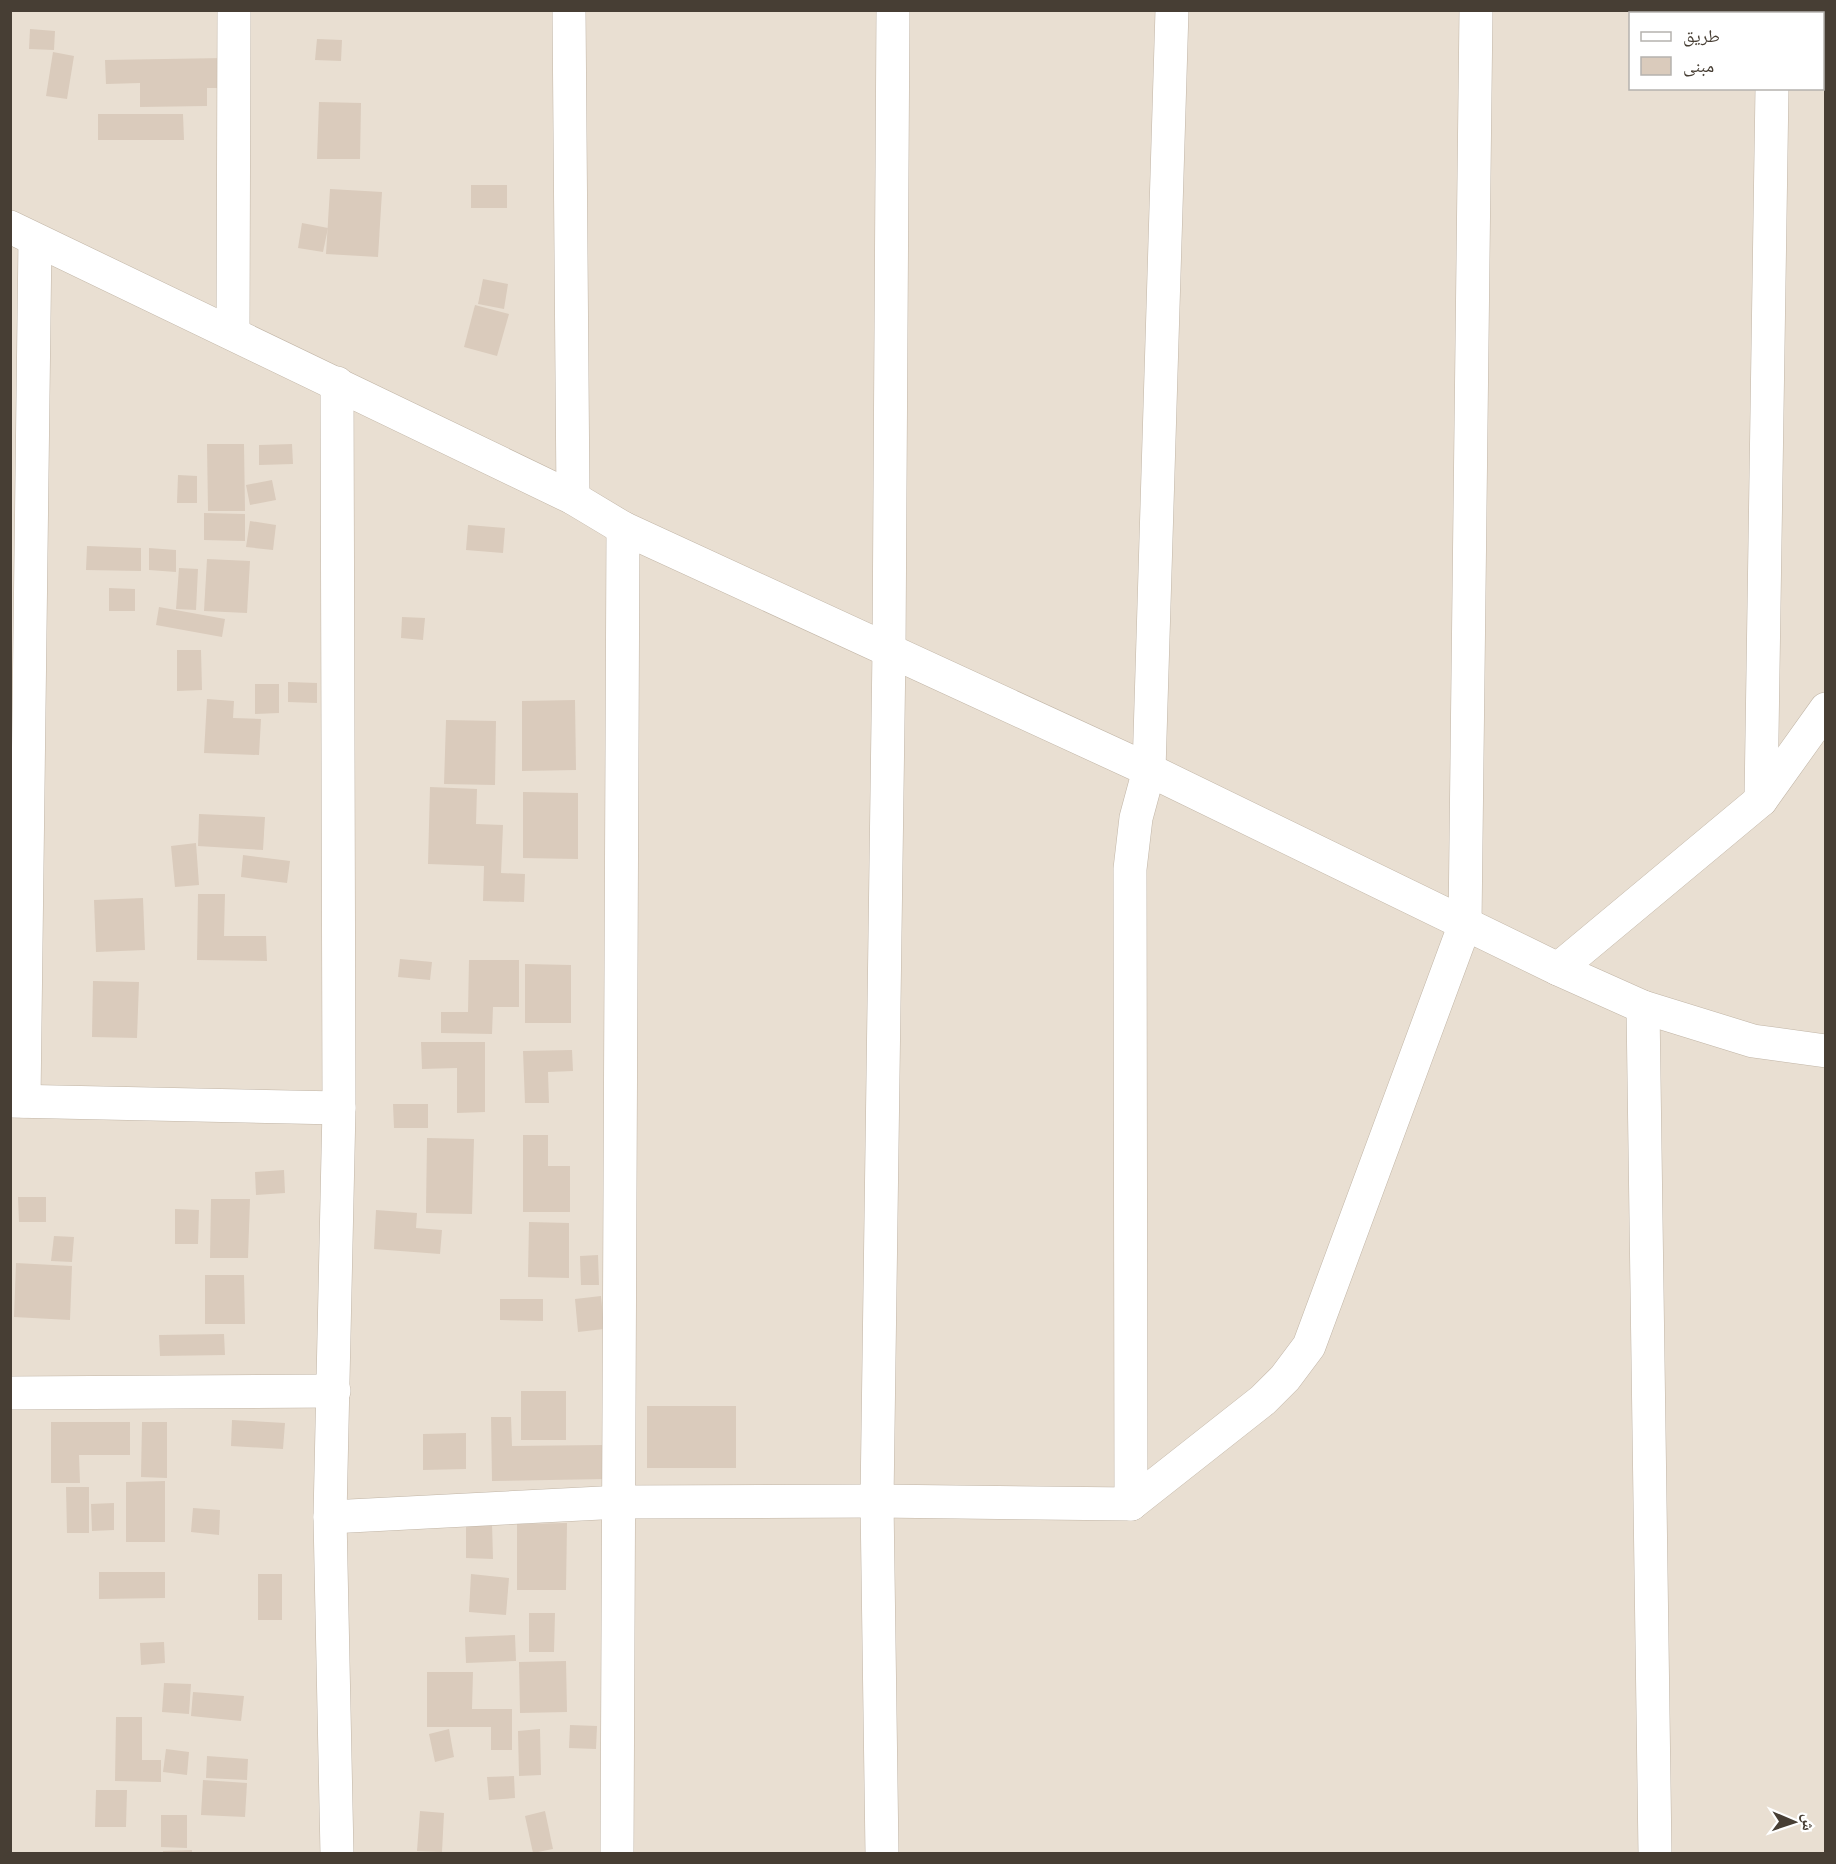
<svg xmlns="http://www.w3.org/2000/svg" width="1836" height="1864" font-family="Roboto,'Noto Naskh Arabic',sans-serif">
	<style>
		.residential { fill: #e9dfd2; fill-rule: evenodd }
		.building { fill: #dacbbc }
		.lines { fill: none; stroke-linecap: round; stroke-linejoin: round }
		.minor-casing { stroke: #c1b5a6; stroke-width: 34 }
		.minor { stroke: #fff; stroke-width: 33 }
	</style>
	<rect width="100%" height="100%" fill="#f4eee5"/>
	<path class="residential" d="M 11,11 L 1825,11 L 1825,1853 L 11,1853 ZM 1630,14 L 1822,14 L 1822,88 L 1630,88 Z"/>
	<g class="building">
		<path d="M 30,29 L 55,31 L 54,50 L 29,49 Z"/>
		<path d="M 317,39 L 342,40 L 341,61 L 315,60 Z"/>
		<path d="M 53,52 L 74,56 L 67,99 L 46,96 Z"/>
		<path d="M 224,58 L 225,88 L 207,88 L 207,106 L 140,107 L 140,83 L 106,84 L 105,60 Z"/>
		<path d="M 319,102 L 361,103 L 360,159 L 317,159 Z"/>
		<path d="M 98,114 L 183,114 L 184,140 L 98,140 Z"/>
		<rect x="471" y="185" width="36" height="23"/>
		<path d="M 330,189 L 382,192 L 378,257 L 326,254 Z"/>
		<path d="M 302,223 L 328,228 L 323,252 L 298,248 Z"/>
		<path d="M 483,279 L 508,284 L 504,309 L 478,304 Z"/>
		<path d="M 475,305 L 509,314 L 497,356 L 464,347 Z"/>
		<path d="M 207,444 L 244,444 L 245,511 L 208,511 Z"/>
		<path d="M 292,444 L 293,464 L 259,465 L 259,445 Z"/>
		<path d="M 178,475 L 197,476 L 197,503 L 177,503 Z"/>
		<path d="M 272,480 L 276,500 L 250,505 L 246,485 Z"/>
		<path d="M 204,513 L 245,514 L 245,541 L 204,540 Z"/>
		<path d="M 250,521 L 276,525 L 273,550 L 246,547 Z"/>
		<path d="M 468,525 L 505,528 L 503,553 L 466,550 Z"/>
		<path d="M 87,546 L 141,548 L 141,571 L 86,570 Z"/>
		<path d="M 149,548 L 176,550 L 176,572 L 149,570 Z"/>
		<path d="M 207,559 L 250,561 L 247,613 L 204,611 Z"/>
		<path d="M 179,568 L 198,569 L 196,610 L 176,609 Z"/>
		<path d="M 109,588 L 135,589 L 135,611 L 109,611 Z"/>
		<path d="M 159,607 L 225,619 L 222,637 L 156,625 Z"/>
		<path d="M 402,617 L 425,618 L 423,640 L 401,638 Z"/>
		<path d="M 177,650 L 201,650 L 202,690 L 177,691 Z"/>
		<path d="M 288,682 L 317,683 L 317,703 L 288,702 Z"/>
		<path d="M 255,684 L 279,684 L 279,713 L 255,714 Z"/>
		<path d="M 207,699 L 234,701 L 233,718 L 261,719 L 259,755 L 204,753 Z"/>
		<path d="M 575,700 L 576,770 L 522,771 L 522,701 Z"/>
		<path d="M 446,720 L 496,721 L 495,785 L 444,784 Z"/>
		<path d="M 430,787 L 477,789 L 476,824 L 503,825 L 501,873 L 525,874 L 524,902 L 483,901 L 484,866 L 428,864 Z"/>
		<path d="M 523,792 L 578,793 L 578,859 L 523,858 Z"/>
		<path d="M 199,814 L 265,817 L 263,850 L 198,846 Z"/>
		<path d="M 196,843 L 199,885 L 175,887 L 171,846 Z"/>
		<path d="M 243,855 L 290,861 L 287,883 L 241,877 Z"/>
		<path d="M 198,894 L 225,894 L 224,936 L 266,936 L 267,961 L 197,960 Z"/>
		<path d="M 143,898 L 145,950 L 96,952 L 94,900 Z"/>
		<path d="M 400,959 L 432,962 L 430,980 L 398,977 Z"/>
		<path d="M 469,960 L 519,960 L 519,1007 L 493,1007 L 492,1034 L 441,1033 L 441,1012 L 468,1012 Z"/>
		<path d="M 525,964 L 571,965 L 571,1023 L 525,1023 Z"/>
		<path d="M 93,981 L 139,982 L 137,1038 L 92,1037 Z"/>
		<path d="M 421,1042 L 485,1042 L 485,1112 L 457,1113 L 457,1068 L 422,1069 Z"/>
		<path d="M 572,1050 L 573,1071 L 548,1072 L 549,1103 L 525,1103 L 523,1051 Z"/>
		<path d="M 393,1104 L 428,1104 L 428,1128 L 394,1128 Z"/>
		<path d="M 523,1135 L 548,1135 L 548,1166 L 570,1166 L 570,1212 L 523,1212 Z"/>
		<path d="M 427,1138 L 474,1139 L 472,1214 L 426,1213 Z"/>
		<path d="M 284,1170 L 285,1193 L 256,1195 L 255,1172 Z"/>
		<path d="M 18,1197 L 46,1197 L 46,1222 L 19,1222 Z"/>
		<path d="M 211,1199 L 250,1199 L 248,1258 L 210,1258 Z"/>
		<path d="M 175,1209 L 199,1210 L 198,1244 L 175,1244 Z"/>
		<path d="M 376,1210 L 417,1213 L 416,1228 L 442,1230 L 440,1254 L 374,1249 Z"/>
		<path d="M 529,1222 L 569,1223 L 569,1278 L 528,1277 Z"/>
		<path d="M 54,1236 L 74,1237 L 72,1262 L 51,1261 Z"/>
		<path d="M 598,1255 L 599,1285 L 581,1285 L 580,1256 Z"/>
		<path d="M 16,1263 L 72,1266 L 70,1320 L 14,1317 Z"/>
		<path d="M 205,1275 L 244,1275 L 245,1324 L 205,1324 Z"/>
		<path d="M 601,1296 L 604,1329 L 578,1332 L 575,1299 Z"/>
		<path d="M 500,1299 L 543,1299 L 543,1321 L 500,1320 Z"/>
		<path d="M 224,1334 L 225,1355 L 160,1356 L 159,1335 Z"/>
		<rect x="521" y="1391" width="45" height="49"/>
		<rect x="647" y="1406" width="89" height="62"/>
		<path d="M 491,1417 L 511,1417 L 512,1446 L 604,1445 L 605,1479 L 492,1481 Z"/>
		<path d="M 232,1420 L 285,1423 L 283,1449 L 231,1446 Z"/>
		<path d="M 51,1422 L 130,1422 L 130,1455 L 79,1455 L 80,1483 L 51,1483 Z"/>
		<path d="M 142,1422 L 167,1422 L 167,1478 L 141,1477 Z"/>
		<path d="M 466,1433 L 466,1469 L 423,1470 L 423,1434 Z"/>
		<path d="M 165,1481 L 165,1542 L 126,1542 L 126,1482 Z"/>
		<path d="M 66,1487 L 89,1487 L 89,1533 L 67,1533 Z"/>
		<path d="M 114,1503 L 114,1530 L 92,1531 L 91,1504 Z"/>
		<path d="M 193,1508 L 220,1510 L 219,1535 L 191,1532 Z"/>
		<path d="M 466,1522 L 492,1523 L 493,1559 L 466,1558 Z"/>
		<path d="M 567,1523 L 566,1590 L 517,1590 L 517,1524 Z"/>
		<path d="M 99,1572 L 165,1572 L 165,1598 L 99,1599 Z"/>
		<rect x="258" y="1574" width="24" height="46"/>
		<path d="M 471,1574 L 509,1578 L 506,1615 L 469,1612 Z"/>
		<path d="M 529,1613 L 555,1613 L 554,1652 L 529,1652 Z"/>
		<path d="M 515,1635 L 516,1661 L 466,1663 L 465,1637 Z"/>
		<path d="M 164,1642 L 165,1663 L 141,1665 L 140,1643 Z"/>
		<path d="M 566,1661 L 567,1712 L 520,1713 L 519,1662 Z"/>
		<path d="M 427,1672 L 473,1672 L 472,1709 L 512,1709 L 512,1750 L 491,1750 L 491,1727 L 427,1727 Z"/>
		<path d="M 164,1683 L 191,1684 L 189,1714 L 162,1712 Z"/>
		<path d="M 193,1692 L 244,1696 L 241,1721 L 191,1716 Z"/>
		<path d="M 116,1717 L 142,1717 L 142,1760 L 161,1760 L 161,1782 L 115,1781 Z"/>
		<path d="M 570,1725 L 597,1726 L 596,1749 L 569,1748 Z"/>
		<path d="M 449,1729 L 454,1757 L 435,1762 L 429,1734 Z"/>
		<path d="M 540,1729 L 541,1775 L 519,1776 L 518,1731 Z"/>
		<path d="M 166,1749 L 189,1752 L 187,1775 L 163,1772 Z"/>
		<path d="M 207,1756 L 248,1759 L 247,1780 L 206,1778 Z"/>
		<path d="M 514,1776 L 515,1798 L 489,1800 L 487,1777 Z"/>
		<path d="M 203,1780 L 247,1783 L 245,1817 L 201,1815 Z"/>
		<path d="M 96,1790 L 127,1790 L 126,1827 L 95,1827 Z"/>
		<path d="M 420,1811 L 444,1813 L 442,1852 L 417,1851 Z"/>
		<path d="M 545,1811 L 553,1849 L 533,1853 L 525,1816 Z"/>
		<path d="M 161,1815 L 187,1815 L 187,1848 L 161,1847 Z"/>
		<path d="M 192,1850 L 192,1854 L 163,1854 L 163,1851 Z"/>
	</g>
	<g class="lines">
		<g class="minor-casing">
			<g id="minor">
				<path d="M 569,10 L 573,498"/>
				<path d="M 1774,14 L 1774,10"/>
				<path d="M 10,227 L 573,498 L 623,528 L 1149,770 L 1558,969 L 1643,1007 L 1753,1041 L 1826,1051"/>
				<path d="M 233,333 L 234,10"/>
				<path d="M 1761,800 L 1772,88"/>
				<path d="M 1558,969 L 1761,800 L 1826,709"/>
				<path d="M 1643,1007 L 1655,1854"/>
				<path d="M 10,1101 L 339,1108"/>
				<path d="M 24,1101 L 35,240"/>
				<path d="M 10,1393 L 334,1391"/>
				<path d="M 1131,1504 L 1130,869 L 1136,818 L 1149,770 L 1172,10"/>
				<path d="M 330,1517 L 621,1502 L 877,1501 L 1131,1504 L 1263,1400 L 1285,1378 L 1309,1346 L 1465,924 L 1476,10"/>
				<path d="M 337,1854 L 330,1517 L 339,1108 L 337,383"/>
				<path d="M 617,1854 L 623,528"/>
				<path d="M 882,1854 L 877,1501 L 889,650 L 893,10"/>
			</g>
		</g>
		<use href="#minor" class="minor"/>
	</g>
	<rect width="1836" height="1864" fill="none" stroke="#473e34" stroke-width="24"/>
	<rect x="1629" y="12" width="195" height="78" fill="#ffffff" stroke="#b5b2ae" stroke-width="1.5"/>
	<rect x="1641" y="32" width="30" height="9" fill="#ffffff" stroke="#b5b2ae" stroke-width="1.5"/>
	<text x="1683" y="42" font-size="18" fill="#473e34">طريق</text>
	<rect x="1641" y="57" width="30" height="18" fill="#dacbbc" stroke="#b5b2ae" stroke-width="1.5"/>
	<text x="1683" y="72" font-size="18" fill="#473e34">مبنى</text>
	<g transform="translate(1794 1822) rotate(92)" stroke="#ffffff" stroke-width="4.5" paint-order="stroke">
	<path d="M0-4.5L10 22L0 15L-10 22Z" fill="#473e34"/>
	<text y="-9" font-size="16" font-weight="bold" text-anchor="middle" fill="#473e34">ش</text>
	</g>
</svg>
